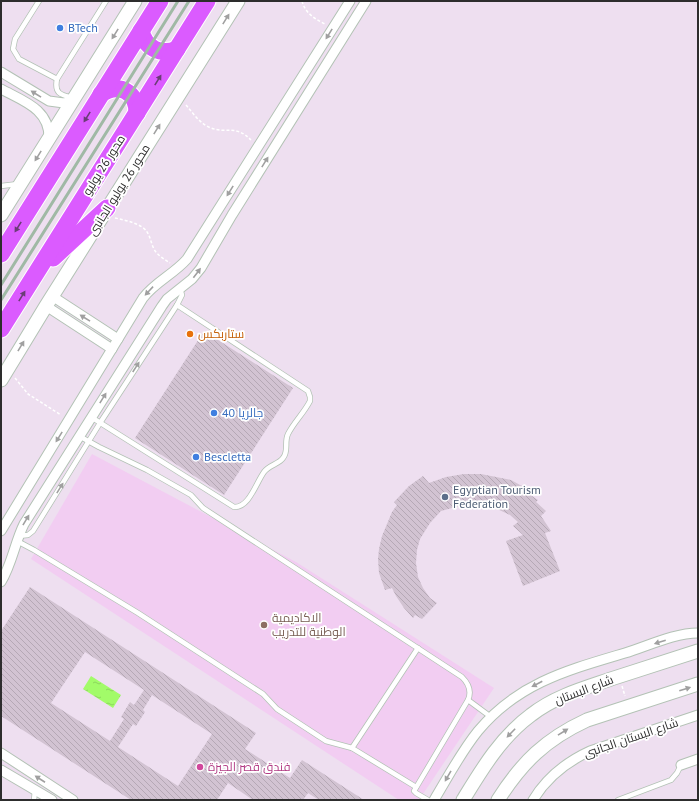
<svg xmlns="http://www.w3.org/2000/svg" width="699" height="801" font-family="'PT Sans',Cairo,sans-serif">
	<style>
		.education { fill: #f2cdf2 }
		.water { fill: url(#water-ripples) }
		.building { fill: url(#building-back-hatch); fill-rule: evenodd }
		.lines { fill: none; stroke-linecap: round; stroke-linejoin: round }
		.lane-casing { stroke: #b3c2b5; stroke-width: 6 }
		.street-casing { stroke: #b3c2b5; stroke-width: 11 }
		.secondary-casing { stroke: #b3c2b5; stroke-width: 15 }
		.highway-casing { stroke: #fff; stroke-width: 19 }
		.path { stroke: #fff; stroke-width: 1.5; stroke-dasharray: 3 2; stroke-linecap: butt }
		.lane { stroke: #fff; stroke-width: 4.5 }
		.street { stroke: #fff; stroke-width: 9 }
		.secondary { stroke: #fff; stroke-width: 13 }
		.highway { stroke: #db5bff; stroke-width: 17 }
		.rail { stroke: #a0b9a5; stroke-width: 3 }
		.oneway { fill: #a0a0a0 }
		.oneway2 { fill: #6a3d76 }
		.shop-dot { fill: #3f7fe0; stroke: #fff; stroke-width: 1.5 }
		.food-dot { fill: #e8710a; stroke: #fff; stroke-width: 1.5 }
		.service-dot { fill: #5c6f8a; stroke: #fff; stroke-width: 1.5 }
		.education-dot { fill: #8d6e63; stroke: #fff; stroke-width: 1.5 }
		.hotel-dot { fill: #d1479c; stroke: #fff; stroke-width: 1.5 }
		.labels { text-anchor: middle; stroke-width: 3.5; stroke-linejoin: round; paint-order: stroke }
		.shop-label { font-size: 12px; fill: #366cbe; stroke: #fff; text-anchor: start }
		.street-label { font-size: 12px; fill: #2d2d2d; stroke: #fff }
		.food-label { font-size: 12px; fill: #c56008; stroke: #fff; text-anchor: start }
		.service-label { font-size: 12px; fill: #4e5e75; stroke: #fff; text-anchor: start }
		.education-label { font-size: 12px; fill: #785e54; stroke: #fff; text-anchor: start }
		.hotel-label { font-size: 12px; fill: #b23c85; stroke: #fff; text-anchor: start }
	</style>
	<defs>
		<pattern id="water-ripples" width="26" height="14" patternUnits="userSpaceOnUse"><rect width="26" height="14" fill="#a2fb69"/><path d="M2 4q2-2 4 0t4 0M15 11q2-2 4 0t4 0" fill="none" stroke="#8cd75b"/></pattern>
		<pattern id="building-back-hatch" width="6" height="6" patternUnits="userSpaceOnUse"><rect width="6" height="6" fill="#d2c3d2"/><path d="M-1 5l2 2M0 0l6 6M5-1l2 2" fill="none" stroke="#b5a8b5"/></pattern>
	</defs>
	<rect width="100%" height="100%" fill="#eedff0"/>
	<path class="education" d="M 92,454 L 296,562 L 494,688 L 419,800 L 399,800 L 31,559 Z"/>
	<path class="water" d="M 91,676 L 121,695 L 113,708 L 83,689 Z"/>
	<g class="building">
		<path d="M 204,331 L 293,388 L 224,495 L 135,438 Z"/>
		<path d="M 464,474 L 481,474 L 511,480 L 531,491 L 529,494 L 538,500 L 536,502 L 546,511 L 541,516 L 551,531 L 545,533 L 560,571 L 523,586 L 506,541 L 523,535 L 513,526 L 518,522 L 510,515 L 495,508 L 478,505 L 463,505 L 441,511 L 430,523 L 420,539 L 417,550 L 416,563 L 418,577 L 423,588 L 430,598 L 437,603 L 422,619 L 415,615 L 413,618 L 404,608 L 396,596 L 392,588 L 385,590 L 379,573 L 378,559 L 379,549 L 382,536 L 392,512 L 397,505 L 394,502 L 409,486 L 423,476 L 429,483 L 446,477 Z"/>
		<path d="M 30,587 L 256,733 L 245,749 L 290,778 L 302,760 L 364,800 L 319,800 L 308,793 L 303,800 L 253,800 L 228,783 L 217,800 L 131,800 L 1,716 L 1,631 ZM 85,652 L 144,690 L 134,705 L 130,702 L 121,717 L 124,719 L 110,741 L 51,703 ZM 152,695 L 212,734 L 178,786 L 118,747 L 133,724 L 136,726 L 145,712 L 143,710 Z"/>
	</g>
	<g class="lines">
		<g class="lane-casing">
			<g id="lane">
				<path d="M 39,1 L 15,39 L 13,49 L 19,59 L 57,79"/>
				<path d="M 73,98 C 61,95 54,94 57,79 L 106,1"/>
				<path d="M 1,186 L 18,184"/>
				<path d="M 91,417 L 234,507 C 249,508 256,483 264,472 C 269,465 279,464 283,458 C 289,451 284,442 288,434 C 294,422 304,413 310,401 L 310,397 L 308,391 L 177,305"/>
				<path d="M 79,436 L 99,447 L 147,470 L 191,495 L 203,508 L 462,677 C 469,684 472,691 468,700 L 414,791 L 416,793 L 428,800"/>
				<path d="M 18,536 L 28,535 L 33,531 L 100,423 L 177,305 L 182,295 L 180,288"/>
				<path d="M 17,541 L 34,550 L 138,613 L 263,694 L 277,709 L 326,741 L 352,748 L 416,787"/>
				<path d="M 468,700 L 491,717"/>
				<path d="M 352,748 L 418,648"/>
				<path d="M 34,800 L 35,790"/>
				<path d="M 618,800 L 671,780 L 677,773 L 681,765"/>
			</g>
		</g>
		<g class="street-casing">
			<g id="street">
				<path d="M 1,72 L 49,101 L 64,103 L 73,101"/>
				<path d="M 1,89 C 23,101 50,109 49,139"/>
				<path d="M 52,296 L 118,339"/>
				<path d="M 46,306 L 112,349"/>
				<path d="M 1,531 L 143,298 C 155,282 174,274 187,259 L 350,1"/>
				<path d="M 1,582 C 12,564 15,542 24,524 L 162,306 L 167,299 L 192,279 L 201,268 L 232,215 L 366,1"/>
				<path d="M 1,753 L 73,800"/>
				<path d="M 681,765 L 698,759"/>
				<path d="M 1,770 L 52,800"/>
				<path d="M 434,800 C 448,777 461,752 478,731 C 518,683 568,670 625,653 C 648,646 674,633 698,633"/>
				<path d="M 533,800 C 547,777 566,762 590,751 L 698,715"/>
			</g>
		</g>
		<g class="secondary-casing">
			<g id="secondary">
				<path d="M 1,215 L 135,1"/>
				<path d="M 1,380 L 46,306 L 238,1"/>
				<path d="M 463,800 C 482,769 501,737 531,715 C 555,696 585,688 614,678 C 642,669 670,660 698,651"/>
				<path d="M 498,800 C 522,762 546,739 587,720 L 698,684"/>
			</g>
		</g>
		<g class="highway-casing">
			<g id="highway">
				<path d="M 141,31 C 145,48 161,56 177,49"/>
				<path d="M 101,94 C 119,82 137,92 137,113"/>
				<path d="M 1,254 L 160,1"/>
				<path d="M 53,258 L 107,208"/>
				<path d="M 1,329 L 207,1"/>
			</g>
		</g>
		<g class="path">
			<path d="M 302,1 C 305,13 315,19 325,24"/>
			<path d="M 186,105 C 193,113 200,124 211,128 C 227,134 235,124 251,140"/>
			<path d="M 115,218 C 124,220 134,222 142,227 C 150,232 150,241 154,249 C 157,255 164,259 170,263"/>
			<path d="M 15,378 L 28,394 L 61,415"/>
			<path d="M 622,686 L 625,696"/>
		</g>
		<use href="#lane" class="lane"/>
		<use href="#street" class="street"/>
		<use href="#secondary" class="secondary"/>
		<use href="#highway" class="highway"/>
		<g class="rail">
			<path d="M 1,285 L 178,1"/>
			<path d="M 1,300 L 189,1"/>
		</g>
	</g>
	<defs><path id="oneway-solid" d="M-6-.8H1V-3.2L6.5 0L1 3.2V.8H-6Z"/></defs>
	<g class="oneway">
		<use href="#oneway-solid" transform="translate(226 19) rotate(-58)"/>
		<use href="#oneway-solid" transform="translate(115 34) rotate(122)"/>
		<use href="#oneway-solid" transform="translate(329 34) rotate(122)"/>
		<use href="#oneway-solid" transform="translate(36 94) rotate(-148)"/>
		<use href="#oneway-solid" transform="translate(157 129) rotate(-58)"/>
		<use href="#oneway-solid" transform="translate(38 156) rotate(122)"/>
		<use href="#oneway-solid" transform="translate(265 162) rotate(-58)"/>
		<use href="#oneway-solid" transform="translate(230 191) rotate(122)"/>
		<use href="#oneway-solid" transform="translate(197 273) rotate(-53)"/>
		<use href="#oneway-solid" transform="translate(149 291) rotate(133)"/>
		<use href="#oneway-solid" transform="translate(85 318) rotate(-148)"/>
		<use href="#oneway-solid" transform="translate(21 346) rotate(-59)"/>
		<use href="#oneway-solid" transform="translate(136 367) rotate(-57)"/>
		<use href="#oneway-solid" transform="translate(103 398) rotate(-58)"/>
		<use href="#oneway-solid" transform="translate(59 437) rotate(122)"/>
		<use href="#oneway-solid" transform="translate(60 488) rotate(-58)"/>
		<use href="#oneway-solid" transform="translate(26 520) rotate(-59)"/>
		<use href="#oneway-solid" transform="translate(660 642) rotate(163)"/>
		<use href="#oneway-solid" transform="translate(537 684) rotate(152)"/>
		<use href="#oneway-solid" transform="translate(685 689) rotate(-18)"/>
		<use href="#oneway-solid" transform="translate(563 732) rotate(-32)"/>
		<use href="#oneway-solid" transform="translate(511 733) rotate(134)"/>
		<use href="#oneway-solid" transform="translate(448 776) rotate(120)"/>
		<use href="#oneway-solid" transform="translate(40 779) rotate(-147)"/>
	</g>
	<g class="oneway2">
		<use href="#oneway-solid" transform="translate(158 80) rotate(-58)"/>
		<use href="#oneway-solid" transform="translate(87 117) rotate(122)"/>
		<use href="#oneway-solid" transform="translate(18 227) rotate(122)"/>
		<use href="#oneway-solid" transform="translate(22 296) rotate(-58)"/>
	</g>
	<g class="shop-dot">
		<circle cx="60" cy="28" r="4"/>
		<circle cx="214" cy="413" r="4"/>
		<circle cx="196" cy="457" r="4"/>
	</g>
	<circle class="food-dot" cx="190" cy="334" r="4"/>
	<circle class="service-dot" cx="445" cy="497" r="4"/>
	<circle class="education-dot" cx="264" cy="625" r="4"/>
	<circle class="hotel-dot" cx="200" cy="767" r="4"/>
	<g class="labels">
		<g class="shop-label">
			<text x="68" y="32">BTech</text>
			<text x="222" y="417">جالريا 40</text>
			<text x="204" y="461">Bescletta</text>
		</g>
		<g class="street-label">
			<text transform="translate(104 165) rotate(-58)" y="4">محور 26 يوليو</text>
			<text transform="translate(119 190) rotate(-58)" y="4">محور 26 يوليو الجانبى</text>
			<text transform="translate(584 690) rotate(-21)" y="4">شارع البستان</text>
			<text transform="translate(631 738) rotate(-19)" y="4">شارع البستان الجانبى</text>
		</g>
		<g class="food-label">
			<text x="198" y="338">ستاربكس</text>
		</g>
		<g class="service-label">
			<text x="453" y="494">Egyptian Tourism<tspan x="453" dy="14">Federation</tspan></text>
		</g>
		<g class="education-label">
			<text x="272" y="622">الاكاديمية<tspan x="272" dy="14">الوطنية للتدريب</tspan></text>
		</g>
		<g class="hotel-label">
			<text x="208" y="771">فندق قصر الجيزة</text>
		</g>
	</g>
	<rect width="699" height="801" fill="none" stroke="#2d2d2d" stroke-width="4"/>
</svg>
